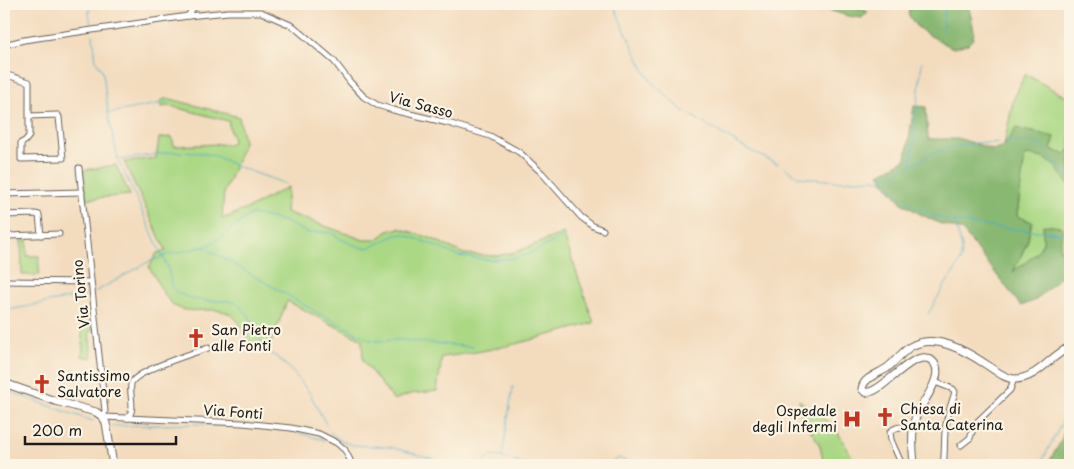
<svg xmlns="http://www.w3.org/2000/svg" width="1074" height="469" font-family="'Playpen Sans',sans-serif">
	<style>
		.green { fill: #abd884; stroke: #647a50 }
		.forest { fill: #88b872; stroke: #526a47 }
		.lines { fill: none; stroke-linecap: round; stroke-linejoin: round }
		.stream { stroke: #48acc7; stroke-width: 1 }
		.street-casing { stroke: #675f55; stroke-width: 7 }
		.secondary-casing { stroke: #675f55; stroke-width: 9 }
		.street { stroke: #fff; stroke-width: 5 }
		.secondary { stroke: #fff; stroke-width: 7 }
		.labels { text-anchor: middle; stroke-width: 4.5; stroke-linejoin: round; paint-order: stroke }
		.street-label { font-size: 14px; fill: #1c1c1c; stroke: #fcf5e5 }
		.poi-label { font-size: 14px; fill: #1c1c1c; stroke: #fcf5e5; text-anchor: start }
	</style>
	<rect width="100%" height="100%" fill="#fcf5e5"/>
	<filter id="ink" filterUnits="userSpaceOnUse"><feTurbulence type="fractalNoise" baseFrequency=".02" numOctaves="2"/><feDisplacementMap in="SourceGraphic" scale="10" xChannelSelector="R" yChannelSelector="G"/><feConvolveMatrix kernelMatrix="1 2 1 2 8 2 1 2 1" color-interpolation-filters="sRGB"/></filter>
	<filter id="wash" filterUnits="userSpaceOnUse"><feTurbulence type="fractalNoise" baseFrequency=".0096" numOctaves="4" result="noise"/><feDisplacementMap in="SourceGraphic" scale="20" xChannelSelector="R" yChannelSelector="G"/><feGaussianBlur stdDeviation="1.12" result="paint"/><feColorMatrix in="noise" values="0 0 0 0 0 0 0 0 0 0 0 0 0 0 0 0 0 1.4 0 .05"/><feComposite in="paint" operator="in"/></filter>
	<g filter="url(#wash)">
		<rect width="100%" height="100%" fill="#f3dcbe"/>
		<g class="green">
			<path d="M 1025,74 L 1070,99 L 1070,149 L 1065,154 L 1050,150 L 1055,137 L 1004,146 L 1013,101 Z"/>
			<path d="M 167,98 L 239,117 L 244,142 L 233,171 L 224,192 L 222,219 L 249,208 L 288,187 L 286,212 L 364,240 L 376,240 L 388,231 L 399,228 L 433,239 L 464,254 L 497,256 L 519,251 L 563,233 L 594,323 C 577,327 562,332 545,336 C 511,346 476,353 442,357 L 437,391 L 410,394 L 394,400 L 363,361 L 362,340 L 287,301 L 267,354 L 252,350 C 246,339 244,328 236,319 C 218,300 189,320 171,303 C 165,298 154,275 149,267 L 157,253 L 166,251 L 124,162 L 156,158 L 159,138 L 172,137 L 174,146 L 219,144 L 229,145 L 233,141 L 228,121 L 170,106 L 162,107 L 160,101 Z"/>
			<path d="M 1025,154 L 1042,157 L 1053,163 L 1070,187 L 1070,252 C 1061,252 1051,246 1043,243 L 1036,254 L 1013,273 L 1027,243 L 1032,222 L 1017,216 Z"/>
			<path d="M 116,165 L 130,195 L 86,199 L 84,170 Z"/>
			<path d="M 21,240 L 27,240 L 27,256 L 39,256 L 39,275 L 22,275 Z"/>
			<path d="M 89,322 L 92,323 L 93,330 L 89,332 L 92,358 L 82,356 L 83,346 L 81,326 Z"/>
			<path d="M 799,400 L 834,426 L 857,465 L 824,465 L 820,446 L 815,437 L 802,419 Z"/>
		</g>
		<g class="forest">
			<path d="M 808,4 L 855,4 L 868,12 L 862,18 L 848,16 Z"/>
			<path d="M 911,4 L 968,4 L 974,30 L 973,39 L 968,44 L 953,48 L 927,34 L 916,26 L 908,14 Z"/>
			<path d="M 914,106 L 926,107 L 928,139 L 961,139 L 994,150 L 1004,146 L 1016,128 L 1055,137 L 1051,150 L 1065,154 L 1070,149 L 1070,187 C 1054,166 1053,157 1025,155 L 1017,216 L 1032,222 L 1027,243 L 1013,272 L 1036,254 L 1043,243 L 1043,225 L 1063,227 L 1059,249 L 1068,252 L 1070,252 L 1070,270 L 1057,280 L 1036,300 L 1021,306 L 962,230 L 941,224 L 920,214 L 902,203 L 889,188 L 879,174 L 906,159 Z"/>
			<path d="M 1070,417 L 1070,465 L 1047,465 L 1060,443 Z"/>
		</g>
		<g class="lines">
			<g class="stream">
				<path d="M 90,4 L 89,14 L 91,24"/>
				<path d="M 615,4 L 617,14 L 644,70 L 652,82 L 682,110 L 747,149 L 778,164"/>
				<path d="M 942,32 L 945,4"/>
				<path d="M 93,35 L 96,61 L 102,70 L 103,74 L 109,119 L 119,163 L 126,176 L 168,268 L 172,288 L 177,293 L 192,299 L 209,301 L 230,301 L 236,303 L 248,314 L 264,348 L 268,352 L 277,357 L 290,369 L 309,392 L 327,426"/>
				<path d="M 110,113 L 168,102"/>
				<path d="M 118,160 L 172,152 L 201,153 L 216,156 L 236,166 L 286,184"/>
				<path d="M 911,163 L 922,62"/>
				<path d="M 784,167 L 799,177 L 816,179 L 837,181 L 873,179 L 881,180 L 884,175 L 891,176 L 935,152 L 952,147 L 976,143 L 1032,142 L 1042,146 L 1070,179"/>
				<path d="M 881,180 C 895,191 908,204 925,212 C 939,219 954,221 970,224 C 1001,229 1031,230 1062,233"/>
				<path d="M 204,247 L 313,310 L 368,339 L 376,341 L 399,340 L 473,347"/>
				<path d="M 95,292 L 148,262 L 167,255 L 206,246 L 211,244 L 251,214 L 259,215 L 286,222 L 308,233 L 323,232 L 332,233 L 341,239 L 359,247 L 366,248 L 373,246 L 396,235 L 403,234 L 431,244 L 458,256 L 491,260 L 514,258 L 529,254 L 563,237"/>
				<path d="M 4,311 L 85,295"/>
				<path d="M 928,314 L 945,285 L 956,269 L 961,259 L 962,247 L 954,221"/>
				<path d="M 4,390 L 93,421"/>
				<path d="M 112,426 L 198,424 L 270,428"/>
				<path d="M 289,430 L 324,440"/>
				<path d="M 330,432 L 340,440 L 352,445 L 390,447 L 434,459 L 451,465"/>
				<path d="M 502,457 L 513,387"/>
				<path d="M 481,465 L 490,457 L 497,456 L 526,465"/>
				<path d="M 608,465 L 619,458 L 637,465"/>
				<path d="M 1040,465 L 1070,407"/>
			</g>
		</g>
	</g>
	<g filter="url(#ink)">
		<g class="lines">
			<g class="street-casing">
				<g id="street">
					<path d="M 188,16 L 193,8 L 200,4"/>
					<path d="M 4,45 L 24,40 L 188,16 L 228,12 L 261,12 L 293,26 L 334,61 L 350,82 L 364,97 L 377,105 L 393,110 L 448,123 L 490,136 L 519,152 L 542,173 L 581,217 L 593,226 L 603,230"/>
					<path d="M 4,74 L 29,82 L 29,136 L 25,141 L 21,143 L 21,159 L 63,158 L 59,117 L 58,115 L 29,116"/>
					<path d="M 79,168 L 105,411 L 103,417 L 243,423 L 291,428 L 319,434 L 337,443 L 345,450 L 350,460"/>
					<path d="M 4,194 L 82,192"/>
					<path d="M 4,215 L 35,214 L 39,215 L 41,235"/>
					<path d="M 4,235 L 4,236 L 9,236 L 59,234"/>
					<path d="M 4,281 L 91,282"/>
					<path d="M 935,382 L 953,389 L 955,392 C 951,405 946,418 945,432 C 944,444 945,453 943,465"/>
					<path d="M 128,418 C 136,407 129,396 131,384 C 134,371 194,353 208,348"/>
					<path d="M 961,445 L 970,438 L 974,426 L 978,421 L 1010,390 L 1014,379"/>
					<path d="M 902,465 L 891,440 L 890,432 C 896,426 905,426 913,428"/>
				</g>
			</g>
			<g class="secondary-casing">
				<g id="secondary">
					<path d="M 4,383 L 55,401 L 96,412 L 103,417 L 106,423 L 113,465"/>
					<path d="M 914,465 C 913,452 911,436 914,423 C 915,419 916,415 918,412 C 923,401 948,372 931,360 C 914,348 885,390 869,392 C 865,393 865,392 862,389 C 863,378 878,374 887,368 C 895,362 901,353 910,347 C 934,332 966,351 987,365 C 995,370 1005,379 1015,379 C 1037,379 1051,355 1070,347"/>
				</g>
			</g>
			<use href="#street" class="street"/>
			<use href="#secondary" class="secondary"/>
		</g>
	</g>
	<defs>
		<g id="church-bare" transform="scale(1.5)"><path d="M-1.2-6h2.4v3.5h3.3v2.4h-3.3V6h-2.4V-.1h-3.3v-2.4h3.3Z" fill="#c8321e" stroke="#fcf5e5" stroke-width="2.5" paint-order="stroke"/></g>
		<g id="hospital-bare" transform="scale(1.5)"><path d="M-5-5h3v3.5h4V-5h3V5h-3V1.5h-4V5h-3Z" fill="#c8321e" stroke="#fcf5e5" stroke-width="2.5" paint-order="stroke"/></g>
	</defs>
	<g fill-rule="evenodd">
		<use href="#church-bare" x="196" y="338"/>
		<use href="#church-bare" x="42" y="384"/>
		<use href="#church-bare" x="885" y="417"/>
		<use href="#hospital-bare" x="852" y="419"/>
	</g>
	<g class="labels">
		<g class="street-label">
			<text transform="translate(421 105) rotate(15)" y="5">Via Sasso</text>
			<text transform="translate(81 294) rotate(-96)" y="5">Via Torino</text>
			<text transform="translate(233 412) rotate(4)" y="5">Via Fonti</text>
		</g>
		<g class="poi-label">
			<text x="211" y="335">San Pietro<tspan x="211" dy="16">alle Fonti</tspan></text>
			<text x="57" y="381">Santissimo<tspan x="57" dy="16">Salvatore</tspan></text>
			<text x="900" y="414">Chiesa di<tspan x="900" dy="16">Santa Caterina</tspan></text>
			<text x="837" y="416" text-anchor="end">Ospedale<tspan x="837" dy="16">degli Infermi</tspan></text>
		</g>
	</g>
	<rect width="1074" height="469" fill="none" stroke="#fcf5e5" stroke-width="20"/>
	<path d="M25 436v8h151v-8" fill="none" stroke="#1c1c1c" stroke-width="2.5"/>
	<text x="32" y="436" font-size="15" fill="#1c1c1c" stroke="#fcf5e5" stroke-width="4" paint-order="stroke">200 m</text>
</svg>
